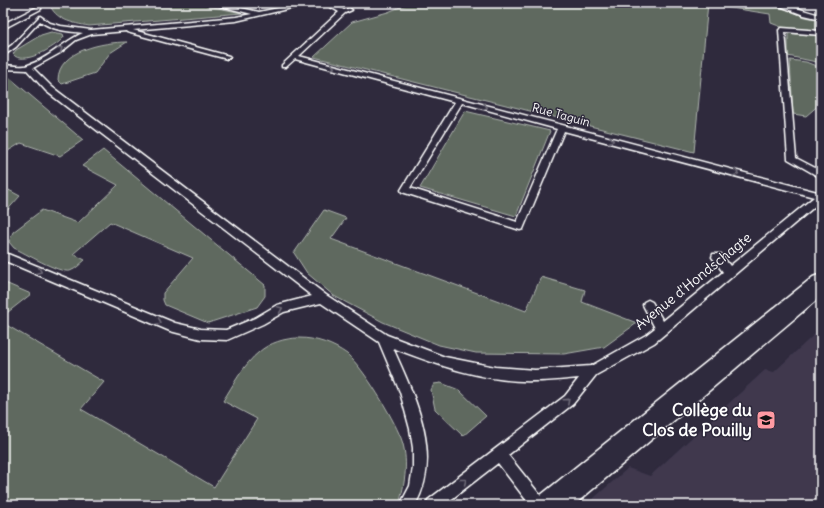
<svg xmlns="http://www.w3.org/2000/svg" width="824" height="508" font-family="Delius,sans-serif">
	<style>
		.built { fill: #3f384e }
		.green { fill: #5e695e; stroke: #aeb4ae }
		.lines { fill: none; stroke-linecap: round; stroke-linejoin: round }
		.lane-casing { stroke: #fff; stroke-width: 3 }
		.street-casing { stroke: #fff; stroke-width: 3 }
		.lane { fill: #2f2a3d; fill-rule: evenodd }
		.street { fill: #2f2a3d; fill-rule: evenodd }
		.oneway { stroke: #6d6a77 }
		.labels { text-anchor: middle; stroke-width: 3; stroke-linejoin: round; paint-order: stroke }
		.far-street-label { font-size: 12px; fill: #fff; stroke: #2f2a3d }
		.street-label { font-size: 14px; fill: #fff; stroke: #2f2a3d }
		.near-poi-label { font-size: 17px; font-weight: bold; fill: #fff; stroke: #2f2a3d; text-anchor: end }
	</style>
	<rect width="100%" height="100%" fill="#2f2a3d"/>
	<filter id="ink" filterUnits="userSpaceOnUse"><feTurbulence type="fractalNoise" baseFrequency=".025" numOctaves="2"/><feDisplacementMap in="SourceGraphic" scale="8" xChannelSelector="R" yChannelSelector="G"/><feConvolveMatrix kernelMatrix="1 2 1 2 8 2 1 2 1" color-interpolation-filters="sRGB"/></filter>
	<g filter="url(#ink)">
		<path class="built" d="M 821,328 L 821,505 L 586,505 L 628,468 L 650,476 L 765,370 L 774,372 Z"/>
		<g class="green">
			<path d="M 49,3 L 193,3 L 242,13 L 89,26 C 72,23 55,20 49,3 Z"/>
			<path d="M 410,3 L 708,3 L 694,152 L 314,57 L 352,22 L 388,12 Z"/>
			<path d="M 712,3 L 771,3 L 805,17 L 821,20 L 821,31 L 784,28 L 771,23 L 770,14 L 712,5 Z"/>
			<path d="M 51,32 L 63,34 L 64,37 C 56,47 22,67 13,54 L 16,50 L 41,35 Z"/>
			<path d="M 788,33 L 821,36 L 821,63 L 788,56 Z"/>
			<path d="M 127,42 L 110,53 L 95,73 L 62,84 L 58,80 C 58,50 104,42 127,42 Z"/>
			<path d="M 790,60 L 806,62 L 821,68 L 821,103 L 806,116 L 793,114 Z"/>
			<path d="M 3,74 L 10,78 L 83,140 L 60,156 L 21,143 L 3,154 Z"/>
			<path d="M 465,111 L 550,131 L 516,216 L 420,188 Z"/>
			<path d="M 103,150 L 265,285 L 265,296 L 257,307 L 208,323 L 165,305 L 163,300 L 163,293 L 193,258 L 110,222 L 73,254 L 85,260 C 80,264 76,269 70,271 C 58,273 25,253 14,248 L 9,242 L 13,232 L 42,210 L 78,223 L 118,185 L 82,166 Z"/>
			<path d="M 3,187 L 20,196 L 3,215 Z"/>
			<path d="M 324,210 L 346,218 L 331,239 L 526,311 L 541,277 L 585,290 L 582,302 L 637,323 L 604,347 L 564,354 L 476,353 L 439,345 L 383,322 L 334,296 L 307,273 L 294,253 Z"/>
			<path d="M 3,282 L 31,294 L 3,316 Z"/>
			<path d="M 3,323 L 104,382 L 81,409 L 214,487 L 257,419 L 223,401 C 233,385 244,364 259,352 C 269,343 285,338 299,338 C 316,338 333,344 347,354 C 365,370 392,416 401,438 C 409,459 405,484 399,504 L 3,505 Z"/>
			<path d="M 441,383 L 459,390 L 486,416 L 463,436 L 435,409 L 431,390 L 434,384 Z"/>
		</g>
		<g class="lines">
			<g class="lane-casing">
				<g id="lane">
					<path d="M 208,3 L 219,3 L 259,12 L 302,3 L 313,3 L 236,21 L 133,30 L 229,56 L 230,57 L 227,59 L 127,32 L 126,31 L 92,34 L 76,40 L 60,53 L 33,68 L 52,87 L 326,295 L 387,335 L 445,357 L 495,367 L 535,370 L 591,366 L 646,335 L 655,328 L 643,305 L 644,302 L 648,300 L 652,302 L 663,321 L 723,272 L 712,257 L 713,254 L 721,254 L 730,266 L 814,197 L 564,131 L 523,229 L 520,230 L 402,192 L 401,190 L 455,102 L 295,59 L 286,67 L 282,67 L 282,65 L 339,12 L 324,3 L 331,3 L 344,10 L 349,8 L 352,10 L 345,13 L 299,56 L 821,193 L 821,201 L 666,333 L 654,343 L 596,375 L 573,404 L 508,455 L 544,500 L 546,505 L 530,505 L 498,463 L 444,505 L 426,505 L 428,500 L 565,396 L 579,378 C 565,379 550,381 536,381 C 486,383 438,365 393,348 C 414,395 444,455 415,505 L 400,505 L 410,486 L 413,467 L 413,448 L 410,429 L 400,392 L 379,342 L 321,303 L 284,312 L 263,324 L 227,340 L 201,339 L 170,331 L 3,260 L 3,252 L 175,323 L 201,329 L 226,330 L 255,318 L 277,305 L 312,296 L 46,91 L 27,70 L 3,69 L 3,65 C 10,65 22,68 28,65 C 49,59 64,41 83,33 C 68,31 53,31 40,21 L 16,47 L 3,56 L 3,51 L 12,45 L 40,16 L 50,23 L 61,26 L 91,30 L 236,17 L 252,14 ZM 462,103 L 557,129 L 517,222 L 410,188 Z"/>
					<path d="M 772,3 C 789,3 805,12 821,15 L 821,19 L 804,15 Z"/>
					<path d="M 39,6 L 41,7 L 41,9 L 3,29 L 3,24 Z"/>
					<path d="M 782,28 L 821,31 L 821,35 L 785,32 L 796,158 L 821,171 L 821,178 L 788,159 L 779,30 Z"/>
				</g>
			</g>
			<g class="street-casing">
				<path id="street" d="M 821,274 L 821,296 L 574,505 L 536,505 L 541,495 L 813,277 Z"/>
			</g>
			<use href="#lane" class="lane"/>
			<use href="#street" class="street"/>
		</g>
		<defs><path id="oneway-chevron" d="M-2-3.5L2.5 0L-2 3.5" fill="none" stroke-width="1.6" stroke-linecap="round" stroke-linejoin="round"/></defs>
		<g class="oneway">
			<use href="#oneway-chevron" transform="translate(60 49) rotate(-36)"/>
			<use href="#oneway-chevron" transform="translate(332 67) rotate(15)"/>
			<use href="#oneway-chevron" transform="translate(485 107) rotate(15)"/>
			<use href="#oneway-chevron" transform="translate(611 140) rotate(15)"/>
			<use href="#oneway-chevron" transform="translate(736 173) rotate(15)"/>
			<use href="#oneway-chevron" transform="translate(39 271) rotate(23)"/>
			<use href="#oneway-chevron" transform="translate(280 309) rotate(-23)"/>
			<use href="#oneway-chevron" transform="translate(159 322) rotate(23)"/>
			<use href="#oneway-chevron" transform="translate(567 401) rotate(-42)"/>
			<use href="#oneway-chevron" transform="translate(464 481) rotate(-38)"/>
		</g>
	</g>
	<defs>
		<g id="school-square" transform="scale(1)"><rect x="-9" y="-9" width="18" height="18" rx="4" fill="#ff9aa2" stroke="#2f2a3d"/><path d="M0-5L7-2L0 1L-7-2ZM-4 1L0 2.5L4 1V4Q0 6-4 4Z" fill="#111"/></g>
	</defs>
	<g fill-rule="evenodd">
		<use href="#school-square" x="766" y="420"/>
	</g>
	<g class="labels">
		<g class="far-street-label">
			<text transform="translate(561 115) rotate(15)" y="4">Rue Taguin</text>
		</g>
		<g class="street-label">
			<text transform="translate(693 281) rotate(-39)" y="5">Avenue d'Hondschagte</text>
		</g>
		<g class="near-poi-label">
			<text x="752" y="416">Collège du<tspan x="752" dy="20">Clos de Pouilly</tspan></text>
		</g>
	</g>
	<rect width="824" height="508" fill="none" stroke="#2f2a3d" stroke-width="16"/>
	<rect x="8" y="8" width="808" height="492" fill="none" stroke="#fff" stroke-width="1.5" filter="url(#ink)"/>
</svg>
